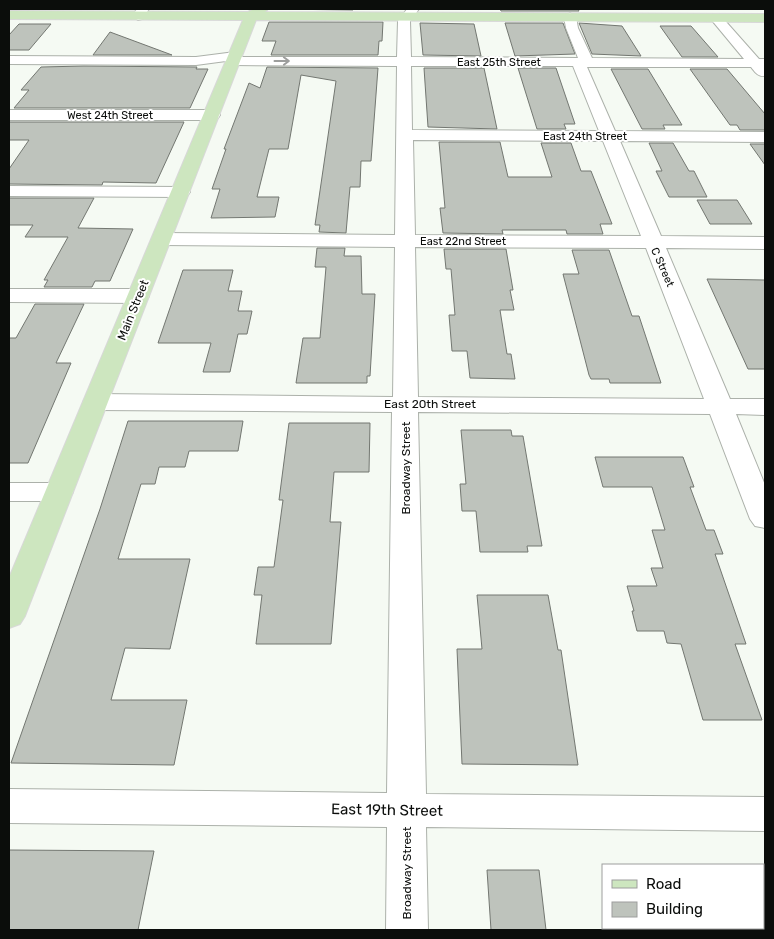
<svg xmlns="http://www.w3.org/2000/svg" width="774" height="939" font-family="Rubik,sans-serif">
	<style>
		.building { fill: #bec3bc; stroke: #737771 }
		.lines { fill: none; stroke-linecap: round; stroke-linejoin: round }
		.minor-casing { stroke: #acb1aa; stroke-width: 2 }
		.major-casing { stroke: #d8d8d8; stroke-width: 2 }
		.minor { fill: #fff; fill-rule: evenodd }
		.major { fill: #cde6bf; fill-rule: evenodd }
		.oneway { stroke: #9d9e9d }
		.labels { text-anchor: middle; stroke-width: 4; stroke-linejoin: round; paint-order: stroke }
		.far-street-label { font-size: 11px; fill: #0b0d0b; stroke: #fff }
		.street-label { font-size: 12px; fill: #0b0d0b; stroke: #fff }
		.near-street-label { font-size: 15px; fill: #0b0d0b; stroke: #fff }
	</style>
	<rect width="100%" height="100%" fill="#f5faf3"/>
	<g class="building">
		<path d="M 273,9 L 353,9 L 353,10 Z"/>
		<path d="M 500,9 L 578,9 L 579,11 L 501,11 Z"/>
		<path d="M 269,22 L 383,22 L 382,41 L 379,41 L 378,55 L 271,55 L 276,41 L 262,41 Z"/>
		<path d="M 420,23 L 474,24 L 481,56 L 423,55 Z"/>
		<path d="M 505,23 L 563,23 L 575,54 L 515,56 Z"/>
		<path d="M 579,23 L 622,26 L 641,56 L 592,54 Z"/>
		<path d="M 19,24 L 51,24 L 29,50 L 9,50 L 9,35 Z"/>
		<path d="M 660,26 L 691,26 L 718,57 L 682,57 Z"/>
		<path d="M 110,32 L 172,55 L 93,55 Z"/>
		<path d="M 84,66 L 197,67 L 196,69 L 208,69 L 190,108 L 14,108 L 29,90 L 21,90 L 41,67 Z"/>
		<path d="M 267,67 L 378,68 L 371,161 L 361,161 L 360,187 L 350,187 L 346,233 L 319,232 L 320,225 L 315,225 L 336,81 L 301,75 L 288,149 L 269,149 L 257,197 L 279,197 L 275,217 L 211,218 L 220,189 L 212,189 L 226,149 L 224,149 L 249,83 L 260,88 Z"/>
		<path d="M 424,68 L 484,68 L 497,129 L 428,127 Z"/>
		<path d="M 518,68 L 556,68 L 575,124 L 564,124 L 566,129 L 537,129 Z"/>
		<path d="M 611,69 L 648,69 L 682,125 L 663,125 L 665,129 L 642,129 Z"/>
		<path d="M 690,69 L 727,69 L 765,114 L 765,130 L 740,130 L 737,125 L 730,125 Z"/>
		<path d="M 9,122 L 184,122 L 156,183 L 103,182 L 102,185 L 9,184 L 9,169 L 29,140 L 9,140 Z"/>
		<path d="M 439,142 L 500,142 L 508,177 L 552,177 L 541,143 L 571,143 L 581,171 L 591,171 L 612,224 L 600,224 L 603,234 L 567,234 L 566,230 L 502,230 L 503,234 L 443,233 L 440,208 L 445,208 Z"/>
		<path d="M 649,143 L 673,143 L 689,171 L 694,171 L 707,197 L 669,197 L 656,171 L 662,171 Z"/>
		<path d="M 750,144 L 765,144 L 765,165 Z"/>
		<path d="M 9,198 L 94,198 L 78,228 L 133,229 L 110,281 L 95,281 L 92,287 L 44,287 L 48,280 L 44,280 L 68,237 L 25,237 L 33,225 L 9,225 Z"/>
		<path d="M 697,200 L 737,200 L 752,224 L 710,224 Z"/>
		<path d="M 317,248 L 345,248 L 344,256 L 361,256 L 362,294 L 375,294 L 370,376 L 367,376 L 367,383 L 296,383 L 303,338 L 320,338 L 326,267 L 315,267 Z"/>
		<path d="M 444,249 L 506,249 L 513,290 L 510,290 L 514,310 L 500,310 L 507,354 L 511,354 L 515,379 L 470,378 L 467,351 L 452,351 L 449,315 L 455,315 L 451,269 L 446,269 Z"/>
		<path d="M 572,250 L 609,250 L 632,316 L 639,316 L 661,383 L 610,383 L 609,379 L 591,379 L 589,375 L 563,274 L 579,274 Z"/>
		<path d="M 183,270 L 233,270 L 228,291 L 242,291 L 238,311 L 252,311 L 247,334 L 238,334 L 230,372 L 203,372 L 211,343 L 158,343 Z"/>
		<path d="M 707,279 L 765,280 L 765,369 L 748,369 Z"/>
		<path d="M 35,304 L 84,304 L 56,363 L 71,363 L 28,463 L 9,463 L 9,338 L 16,338 Z"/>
		<path d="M 128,421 L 243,421 L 238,451 L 189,451 L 185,467 L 159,467 L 155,484 L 141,484 L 118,559 L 190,559 L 170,649 L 125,648 L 111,700 L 187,700 L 174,765 L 11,763 L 100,509 Z"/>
		<path d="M 289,423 L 370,423 L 369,472 L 334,472 L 330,522 L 341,522 L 331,644 L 256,644 L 262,595 L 254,595 L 258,567 L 274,567 L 283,500 L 279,500 Z"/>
		<path d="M 461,430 L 511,430 L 512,436 L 523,436 L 542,546 L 527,546 L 528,552 L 480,552 L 476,511 L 462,511 L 460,484 L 466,484 Z"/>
		<path d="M 595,457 L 683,457 L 694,487 L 690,487 L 706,530 L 714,530 L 723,554 L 715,554 L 746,644 L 735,644 L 762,720 L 703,720 L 681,644 L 667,643 L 664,631 L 637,631 L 632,611 L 634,611 L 627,586 L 657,586 L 651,568 L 663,568 L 652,530 L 665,530 L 652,487 L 603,487 Z"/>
		<path d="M 477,595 L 548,595 L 558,650 L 561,650 L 578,765 L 462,764 L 457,649 L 482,649 Z"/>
		<path d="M 9,850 L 154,851 L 138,930 L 9,930 Z"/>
		<path d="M 487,870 L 539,870 L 546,930 L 491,930 Z"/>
	</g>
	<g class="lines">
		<g class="minor-casing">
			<g id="minor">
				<path d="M 137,9 L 149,9 L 142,19 L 138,20 L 132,16 Z"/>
				<path d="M 407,9 L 419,9 L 410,21 L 411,57 L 578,58 L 566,28 L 564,17 L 570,13 L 576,17 L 578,28 L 592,58 L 744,59 L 710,18 L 716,14 L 720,15 L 759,59 L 765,59 L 765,76 C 758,77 755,72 751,67 L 587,67 L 615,131 L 765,132 L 765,142 L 620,141 L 661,236 L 765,237 L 765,249 L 666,248 L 730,399 L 765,399 L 765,415 L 736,414 L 765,485 L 765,528 L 755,526 L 750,519 L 710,414 L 418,412 L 426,794 L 765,797 L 765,831 L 426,827 L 428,930 L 386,930 L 387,827 L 9,823 L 9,789 L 387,793 L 392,412 L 96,410 L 87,407 L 83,402 L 87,397 L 96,394 L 393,397 L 395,247 L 162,245 L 155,243 L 152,239 L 155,235 L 162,233 L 395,235 L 397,66 L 233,65 L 226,61 L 196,65 L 9,64 L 9,56 L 196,57 L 235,52 L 240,53 L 241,57 L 397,57 L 398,21 ZM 411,66 L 573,66 L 599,131 L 412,130 ZM 413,140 L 603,141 L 641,236 L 415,235 ZM 415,247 L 646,248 L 704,399 L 418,397 Z"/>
				<path d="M 9,110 L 212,110 L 218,112 L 220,115 L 218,118 L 212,120 L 9,120 Z"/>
				<path d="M 9,186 L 181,187 L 187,188 L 190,192 L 187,196 L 181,197 L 9,196 Z"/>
				<path d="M 138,289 L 146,291 L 149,296 L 146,301 L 138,303 L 9,302 L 9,289 Z"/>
				<path d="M 9,483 L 59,483 L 69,486 L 73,492 L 69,498 L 59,501 L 9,501 Z"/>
			</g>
		</g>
		<g class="major-casing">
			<path id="major" d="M 254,9 L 268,9 L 265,12 L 765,14 L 765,22 L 256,20 L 25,616 L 20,624 L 9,628 L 9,578 L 243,20 L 9,19 L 9,11 L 248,12 Z"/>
		</g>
		<use href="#minor" class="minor"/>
		<use href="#major" class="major"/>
	</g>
	<defs><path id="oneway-shaft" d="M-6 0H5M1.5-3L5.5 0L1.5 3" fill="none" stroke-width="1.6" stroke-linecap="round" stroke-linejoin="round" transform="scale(1.25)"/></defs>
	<use class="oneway" href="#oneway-shaft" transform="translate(282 61)"/>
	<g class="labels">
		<g class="far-street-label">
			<text x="499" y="66">East 25th Street</text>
			<text x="110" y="119">West 24th Street</text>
			<text x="585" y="140">East 24th Street</text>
			<text x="463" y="245">East 22nd Street</text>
			<text transform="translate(663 267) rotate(66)" y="4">C Street</text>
		</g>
		<g class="street-label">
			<text transform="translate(133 310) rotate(-68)" y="4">Main Street</text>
			<text x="430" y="408">East 20th Street</text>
			<text transform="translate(406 468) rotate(-90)" y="4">Broadway Street</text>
			<text transform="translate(407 873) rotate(-90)" y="4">Broadway Street</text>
		</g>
		<g class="near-street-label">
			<text transform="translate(387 810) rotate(1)" y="5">East 19th Street</text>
		</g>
	</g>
	<rect width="774" height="939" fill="none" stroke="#0b0d0b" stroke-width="20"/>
	<rect x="602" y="864" width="162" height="65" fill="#ffffff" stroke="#9d9e9d"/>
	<rect x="612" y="880" width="25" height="8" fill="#cde6bf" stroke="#9d9e9d"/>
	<text x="646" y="889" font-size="15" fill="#0b0d0b">Road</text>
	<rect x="612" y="902" width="25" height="15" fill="#bec3bc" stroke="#9d9e9d"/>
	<text x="646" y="914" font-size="15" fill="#0b0d0b">Building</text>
</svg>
